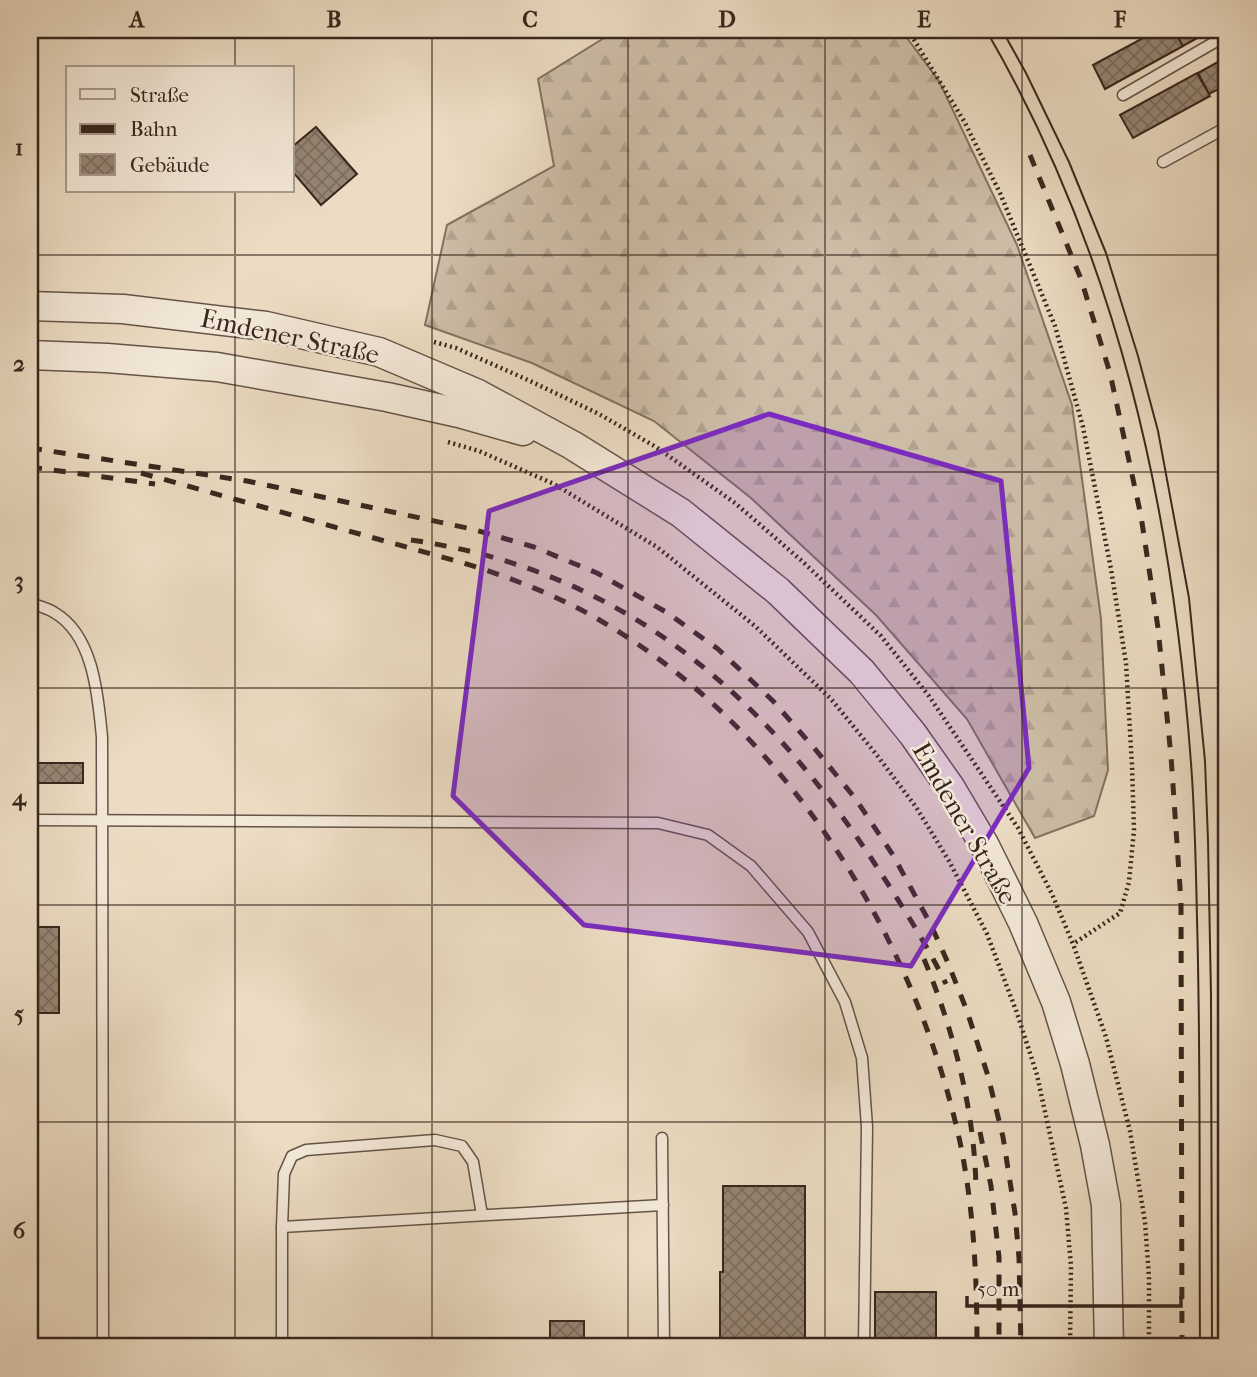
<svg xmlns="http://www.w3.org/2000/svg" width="1257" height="1377" font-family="'IM FELL French Canon',serif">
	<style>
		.forest { fill: url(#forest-firs); stroke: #827262; stroke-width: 2 }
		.building { fill: url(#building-cross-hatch); stroke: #38271e; stroke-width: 2 }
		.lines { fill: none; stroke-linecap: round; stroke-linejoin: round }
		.service-casing { stroke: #655447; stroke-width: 13 }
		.tertiary-casing { stroke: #655447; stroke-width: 31 }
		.path { stroke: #38271e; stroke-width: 4.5; stroke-dasharray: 2 3.5; stroke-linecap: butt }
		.service { stroke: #f3e8d8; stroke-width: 10 }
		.tertiary { stroke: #f3e8d8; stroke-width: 28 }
		.tram { stroke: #38271e; stroke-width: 2 }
		.rail { stroke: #38271e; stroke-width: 5; stroke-dasharray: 12 12; stroke-linecap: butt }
		.marked { fill: #7b2cbf; fill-opacity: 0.2; stroke: #7b2cbf; stroke-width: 5; stroke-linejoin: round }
		.grid { fill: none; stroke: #38271e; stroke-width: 2; stroke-opacity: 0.55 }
		.labels { text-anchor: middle; stroke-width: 5; stroke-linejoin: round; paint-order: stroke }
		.street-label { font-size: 26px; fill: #38271e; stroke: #f3e8d8 }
		.neatline { fill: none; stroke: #38271e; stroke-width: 2.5 }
		.grid-label { font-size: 23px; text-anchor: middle; font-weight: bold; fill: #38271e }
	</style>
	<defs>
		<pattern id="forest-firs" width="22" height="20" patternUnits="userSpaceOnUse" patternTransform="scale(1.75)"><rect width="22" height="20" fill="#cdbda7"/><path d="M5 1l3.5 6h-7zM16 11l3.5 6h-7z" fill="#b1a28f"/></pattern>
		<pattern id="building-cross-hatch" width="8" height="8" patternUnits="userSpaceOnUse" patternTransform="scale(1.75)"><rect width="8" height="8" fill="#968574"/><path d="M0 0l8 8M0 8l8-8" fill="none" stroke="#7b6d5f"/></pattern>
	</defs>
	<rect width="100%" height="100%" fill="#ecdcc3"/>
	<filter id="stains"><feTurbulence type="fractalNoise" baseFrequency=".00286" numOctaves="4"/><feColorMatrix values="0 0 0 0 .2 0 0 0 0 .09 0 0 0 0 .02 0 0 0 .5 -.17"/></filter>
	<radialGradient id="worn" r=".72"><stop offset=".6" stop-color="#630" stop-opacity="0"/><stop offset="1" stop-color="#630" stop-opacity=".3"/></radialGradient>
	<path class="forest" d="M 617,30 L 901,30 L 939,81 L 1017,245 L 1072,405 L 1101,619 L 1108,770 L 1094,816 L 1035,838 L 967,719 L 876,615 L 751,498 L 654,421 L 532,363 L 425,325 L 447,225 L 554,166 L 538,79 Z"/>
	<g class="building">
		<path d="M 1158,30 L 1174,30 L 1183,46 L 1105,89 L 1093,65 Z"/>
		<path d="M 1174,30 L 1212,30 L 1183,46 Z"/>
		<path d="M 1227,57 L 1227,85 L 1209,94 L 1198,73 Z"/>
		<path d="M 1197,73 L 1210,96 L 1133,138 L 1120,115 Z"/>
		<path d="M 316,127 L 357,174 L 321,205 L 292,171 L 292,147 Z"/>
		<rect x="30" y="763" width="53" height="20"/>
		<path d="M 30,927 L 38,927 L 37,1142 L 30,1142 Z"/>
		<rect x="38" y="927" width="21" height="86"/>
		<path d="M 723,1186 L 805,1186 L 805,1343 L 720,1342 L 720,1272 L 723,1272 Z"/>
		<rect x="30" y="1266" width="7" height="81"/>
		<rect x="875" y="1292" width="61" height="55"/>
		<rect x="550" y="1321" width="34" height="26"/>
		<rect x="584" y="1338" width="27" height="9"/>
	</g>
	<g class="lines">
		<g class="service-casing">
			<g id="service">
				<path d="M 1123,95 L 1227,35"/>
				<path d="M 1163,162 L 1227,127"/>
				<path d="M 30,603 C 38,606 48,608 55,613 C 94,636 98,697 102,737 L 103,1347"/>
				<path d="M 30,820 L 658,823 L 708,835 L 751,866 L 808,932 L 845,1002 L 862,1058 L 867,1127 L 864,1347"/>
				<path d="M 662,1138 L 664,1347"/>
				<path d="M 282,1227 L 663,1205"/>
				<path d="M 282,1347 L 282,1227 L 284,1174 L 292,1156 L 306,1150 L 435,1140 L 462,1146 L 473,1162 L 482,1215"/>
			</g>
		</g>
		<g class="tertiary-casing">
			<g id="tertiary">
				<path d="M 30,306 L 123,309 L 266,326 L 379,352 L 478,394 L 572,445 L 681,513 L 778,591 L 862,672 L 912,733 L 950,787 L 985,846 L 1023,923 L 1056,1002 L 1075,1064 L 1095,1145 L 1106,1205 L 1109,1347"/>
				<path d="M 30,355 L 107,358 L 217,367 L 387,397 L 459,413 L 523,431"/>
			</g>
		</g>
		<g class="path">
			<path d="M 908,30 L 964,121 L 1000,193 L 1055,326 L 1083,427 L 1111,569 L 1126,663 L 1132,765 L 1134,830 L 1129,882 L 1120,913 L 1073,944"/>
			<path d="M 434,342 L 456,348 L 528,380 L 599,414 L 656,447 L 735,503 L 802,561 L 881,636 L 929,696 L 1018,828 L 1052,894 L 1073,944 L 1106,1037 L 1130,1131 L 1145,1222 L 1149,1277 L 1149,1347"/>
			<path d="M 448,442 L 479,451 L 554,484 L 657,547 L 755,626 L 831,699 L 876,754 L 916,807 L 949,861 L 987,934 L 1017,1013 L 1037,1075 L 1066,1208 L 1071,1266 L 1070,1347"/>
		</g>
		<use href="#service" class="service"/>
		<use href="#tertiary" class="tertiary"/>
		<g class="tram">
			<path d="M 986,30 C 1117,255 1172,505 1191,763 C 1195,815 1196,867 1197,919 C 1201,1062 1199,1205 1200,1347"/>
			<path d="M 1002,30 L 1026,73 L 1069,162 L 1106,253 L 1138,356 L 1158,431 L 1189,598 L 1205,761 L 1208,840 L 1211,995 L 1212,1347"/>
		</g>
		<g class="rail">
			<path d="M 1030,155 L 1081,279 L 1110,373 L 1141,516 L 1158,628 L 1171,756 L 1181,902 L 1182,1347"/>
			<path d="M 30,448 L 247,481 L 472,529 L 534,547 L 597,573 L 666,612 L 718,649 L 773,701 L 815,749 L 855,798 L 893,855 L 931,925 L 948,963 L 967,1011 L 988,1076 L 1003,1137 L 1015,1213 L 1019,1258 L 1021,1347"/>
			<path d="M 30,467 L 155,484"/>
			<path d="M 141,473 L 460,562 C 503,575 546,591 587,613 C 779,718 914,931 960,1142 C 974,1209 977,1279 977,1347"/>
			<path d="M 411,540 C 620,570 760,690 873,861 C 899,901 925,941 946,984"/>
			<path d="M 924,959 C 954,1031 975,1112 976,1190"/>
			<path d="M 980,1132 L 991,1186 L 999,1257 L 999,1347"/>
		</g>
	</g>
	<path class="marked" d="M 769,414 L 1001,481 L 1029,768 L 911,966 L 584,925 L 453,796 L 489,511 Z"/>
	<path class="grid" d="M 235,30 L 235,68M 432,30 L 432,1347M 628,30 L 628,1347M 825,30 L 825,1347M 1022,30 L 1022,1347M 235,191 L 235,1347M 30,255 L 1227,255M 30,472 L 1227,472M 30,688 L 1227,688M 30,905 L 1227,905M 30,1122 L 1227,1122"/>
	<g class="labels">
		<g class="street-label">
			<text transform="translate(290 336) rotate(12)" y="9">Emdener Straße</text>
			<text transform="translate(965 823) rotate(60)" y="9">Emdener Straße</text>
		</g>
	</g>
	<rect width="1257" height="1377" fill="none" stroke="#ecdcc3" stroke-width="77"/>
	<rect x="66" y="66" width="228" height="126" fill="#f3e8d8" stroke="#a89b8e" stroke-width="2"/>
	<rect x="80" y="89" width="35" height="10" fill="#f3e8d8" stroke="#a89b8e" stroke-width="2"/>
	<text x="130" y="102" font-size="21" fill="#38271e">Straße</text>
	<rect x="80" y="124" width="35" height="10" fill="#38271e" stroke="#a89b8e" stroke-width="2"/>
	<text x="130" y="136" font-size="21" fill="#38271e">Bahn</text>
	<rect x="80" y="154" width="35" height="21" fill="url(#building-cross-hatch)" stroke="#a89b8e" stroke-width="2"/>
	<text x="130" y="172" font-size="21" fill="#38271e">Gebäude</text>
	<path d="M967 1296v10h214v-10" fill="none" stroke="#38271e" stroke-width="3.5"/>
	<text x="977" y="1296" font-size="21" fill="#38271e" stroke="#f3e8d8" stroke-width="5" paint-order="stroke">50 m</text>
	<rect x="38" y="38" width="1180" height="1300" class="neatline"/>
	<g class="grid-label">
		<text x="137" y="27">A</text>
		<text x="334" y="27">B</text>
		<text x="530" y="27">C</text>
		<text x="727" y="27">D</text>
		<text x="924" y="27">E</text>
		<text x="1120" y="27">F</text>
		<text x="19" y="155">1</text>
		<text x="19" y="371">2</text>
		<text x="19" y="588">3</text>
		<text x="19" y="805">4</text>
		<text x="19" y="1021">5</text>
		<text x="19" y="1238">6</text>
	</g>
	<rect width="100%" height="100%" filter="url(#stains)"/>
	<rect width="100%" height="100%" fill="url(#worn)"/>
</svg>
